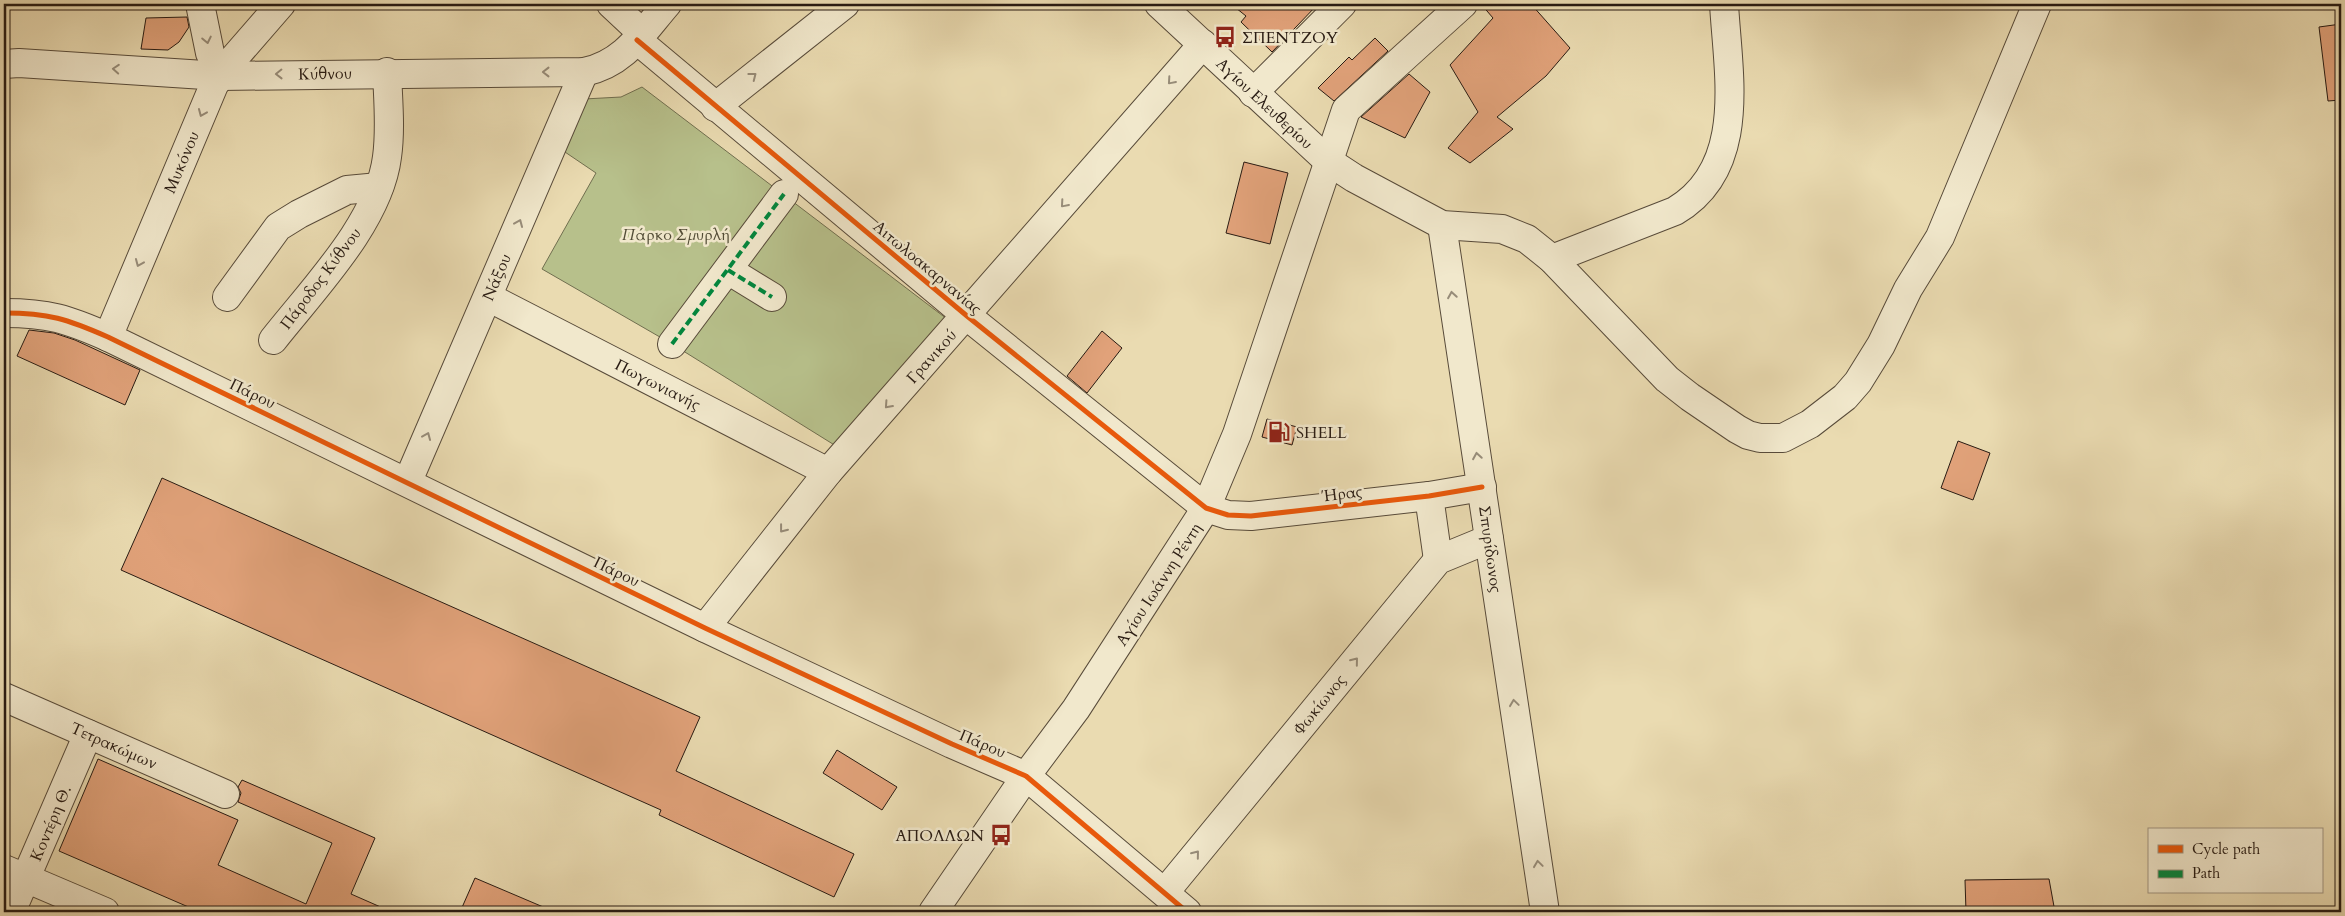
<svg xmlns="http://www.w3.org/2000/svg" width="2345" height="916" font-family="Cardo,serif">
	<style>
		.green { fill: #b7c08b; stroke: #706e4f }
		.building { fill: #e1a27a; stroke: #281b13 }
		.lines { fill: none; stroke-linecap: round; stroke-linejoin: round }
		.minor-casing { stroke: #584b3a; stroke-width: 30 }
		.minor { stroke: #f1e8cc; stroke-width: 28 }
		.quiet { stroke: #00873e; stroke-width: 4; stroke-dasharray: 8 4; stroke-linecap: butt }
		.cycleway-casing { stroke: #f1e8cc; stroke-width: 8 }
		.cycleway { stroke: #e8590c; stroke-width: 5 }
		.oneway { stroke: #978c79 }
		.labels { text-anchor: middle; stroke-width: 5; stroke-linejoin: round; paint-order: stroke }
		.poi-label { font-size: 16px; fill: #281b13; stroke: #f1e8cc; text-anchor: start }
		.street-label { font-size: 16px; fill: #281b13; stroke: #f1e8cc }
		.park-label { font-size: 16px; font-style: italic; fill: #534d37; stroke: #f1e8cc }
	</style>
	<rect width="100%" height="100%" fill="#eadbb1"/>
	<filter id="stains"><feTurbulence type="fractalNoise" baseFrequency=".004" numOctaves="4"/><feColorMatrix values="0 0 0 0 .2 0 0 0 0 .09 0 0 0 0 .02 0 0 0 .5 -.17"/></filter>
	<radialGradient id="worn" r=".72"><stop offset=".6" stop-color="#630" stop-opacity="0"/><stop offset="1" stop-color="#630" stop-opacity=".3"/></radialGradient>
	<path class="green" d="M 642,87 L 947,319 L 836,446 L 672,344 L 542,269 L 596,173 L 562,150 L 584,99 L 621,97 Z"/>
	<g class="building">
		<path d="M 1231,4 L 1318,4 L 1272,52 L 1241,22 L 1246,16 Z"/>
		<path d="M 1481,4 L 1531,4 L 1570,48 L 1546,76 L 1497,117 L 1513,129 L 1470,163 L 1448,148 L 1478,112 L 1450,65 L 1493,18 Z"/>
		<path d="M 187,17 L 189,27 L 179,42 L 168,50 L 141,49 L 146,18 Z"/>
		<path d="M 2341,24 L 2341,100 L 2328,101 L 2319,27 Z"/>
		<path d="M 1375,38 L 1388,51 L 1334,101 L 1318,88 L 1349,57 L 1352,60 Z"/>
		<path d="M 1409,74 L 1430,92 L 1405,138 L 1361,117 Z"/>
		<path d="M 1244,162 L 1288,173 L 1270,244 L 1226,233 Z"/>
		<path d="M 29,330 L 54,333 L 75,340 L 140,370 L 125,405 L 17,356 Z"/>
		<path d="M 1102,331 L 1122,348 L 1087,393 L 1067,376 Z"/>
		<path d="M 1267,419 L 1297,427 L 1292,445 L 1262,437 Z"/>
		<path d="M 1958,441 L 1990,453 L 1973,500 L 1941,488 Z"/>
		<path d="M 162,478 L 700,717 L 676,771 L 854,854 L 834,897 L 659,815 L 661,810 L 121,570 Z"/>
		<path d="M 837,750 L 897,787 L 882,810 L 823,773 Z"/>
		<path d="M 98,759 L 238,820 L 218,865 L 306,904 L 332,843 L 238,802 L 241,793 L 238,787 L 242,780 L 375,838 L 351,894 L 392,912 L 200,912 L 59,851 Z"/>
		<path d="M 475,878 L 555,912 L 460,912 Z"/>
		<path d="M 2049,879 L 2055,912 L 1966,912 L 1965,880 Z"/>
	</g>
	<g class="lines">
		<g class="minor-casing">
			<g id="minor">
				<path d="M 200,4 L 210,53 L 220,76"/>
				<path d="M 611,4 L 642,33"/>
				<path d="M 1159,4 L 1328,161 L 1354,178 L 1442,225 L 1502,229 L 1527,239 L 1552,259 L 1667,379 L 1690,397 L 1737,429 L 1748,435 L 1760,438 L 1783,438 L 1810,424 L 1845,397 L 1858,382 L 1881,345 L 1908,289 L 1940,237 L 2037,4"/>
				<path d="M 637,40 L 967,316 L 1206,508 L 1228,515 L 1251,516 L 1429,496 L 1482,487"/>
				<path d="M 4,64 L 19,63 L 220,76 L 584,72 C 624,64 642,33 667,4"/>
				<path d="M 1253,93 L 1342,4"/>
				<path d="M 715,107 L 845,4"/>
				<path d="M 1442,225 L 1545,912"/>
				<path d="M 1552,259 L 1675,211 C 1748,168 1728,75 1724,4"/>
				<path d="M 728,270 L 772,297"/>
				<path d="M 227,297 L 278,227 L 299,214 L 347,190 L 379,187"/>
				<path d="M 488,297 L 828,472"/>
				<path d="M 4,313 C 49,313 67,319 108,337 L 705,628 L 952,744 L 1026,776 L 1187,912"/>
				<path d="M 108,337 L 214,85 L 228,65 L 281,4"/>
				<path d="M 273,340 C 313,289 379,222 387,157 C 391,129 388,100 387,72"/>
				<path d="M 672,344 L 784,194"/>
				<path d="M 408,481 L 584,72"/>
				<path d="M 1429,496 L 1438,560"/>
				<path d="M 705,628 L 828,472 L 1203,44"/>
				<path d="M 4,697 L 225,794"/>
				<path d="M 4,869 L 105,912"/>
				<path d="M 1165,892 L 1438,560 L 1489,539"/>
				<path d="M 11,912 L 88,734"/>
				<path d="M 933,912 L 1026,776 L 1076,709 L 1206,508 L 1237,434 L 1346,110 L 1463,4"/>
			</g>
		</g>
		<use href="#minor" class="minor"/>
		<g class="quiet">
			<path d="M 728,270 L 772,297"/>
			<path d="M 672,344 L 784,194"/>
		</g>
		<g class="cycleway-casing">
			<g id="cycleway">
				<path d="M 637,40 L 967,316 L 1206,508 L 1228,515 L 1251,516 L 1429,496 L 1482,487"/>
				<path d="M 4,313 C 49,313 67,319 108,337 L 705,628 L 952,744 L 1026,776 L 1187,912"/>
			</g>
		</g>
		<use href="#cycleway" class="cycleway"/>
	</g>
	<defs><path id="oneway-chevron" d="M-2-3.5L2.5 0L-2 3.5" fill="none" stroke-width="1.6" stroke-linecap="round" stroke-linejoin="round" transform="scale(1.25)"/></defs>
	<g class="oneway">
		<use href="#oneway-chevron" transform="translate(207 40) rotate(78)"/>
		<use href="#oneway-chevron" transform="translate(116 69) rotate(-176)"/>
		<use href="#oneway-chevron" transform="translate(546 72) rotate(180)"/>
		<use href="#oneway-chevron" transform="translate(279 74) rotate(179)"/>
		<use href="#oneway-chevron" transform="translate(753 76) rotate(-38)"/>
		<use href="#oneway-chevron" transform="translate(1171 81) rotate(131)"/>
		<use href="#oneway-chevron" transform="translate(202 113) rotate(113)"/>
		<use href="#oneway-chevron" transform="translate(1064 204) rotate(131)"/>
		<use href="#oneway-chevron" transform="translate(519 223) rotate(-67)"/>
		<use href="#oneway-chevron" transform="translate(139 263) rotate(113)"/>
		<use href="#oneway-chevron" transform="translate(1452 295) rotate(-99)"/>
		<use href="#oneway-chevron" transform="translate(888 405) rotate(132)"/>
		<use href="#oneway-chevron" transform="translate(427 436) rotate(-67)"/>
		<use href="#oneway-chevron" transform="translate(1477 456) rotate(-99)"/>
		<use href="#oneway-chevron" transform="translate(783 529) rotate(128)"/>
		<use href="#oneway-chevron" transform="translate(1355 661) rotate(-51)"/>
		<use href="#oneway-chevron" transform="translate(1514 703) rotate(-98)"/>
		<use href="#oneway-chevron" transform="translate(1196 854) rotate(-51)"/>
		<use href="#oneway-chevron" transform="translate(1538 864) rotate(-98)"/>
	</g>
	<defs>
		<g id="bus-bare" transform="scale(1.725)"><path d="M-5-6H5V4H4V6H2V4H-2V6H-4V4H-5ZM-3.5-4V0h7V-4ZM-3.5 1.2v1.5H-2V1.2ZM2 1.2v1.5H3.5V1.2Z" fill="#8f2418" stroke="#f1e8cc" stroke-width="2.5" paint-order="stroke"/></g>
		<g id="fuel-bare" transform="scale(1.725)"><path d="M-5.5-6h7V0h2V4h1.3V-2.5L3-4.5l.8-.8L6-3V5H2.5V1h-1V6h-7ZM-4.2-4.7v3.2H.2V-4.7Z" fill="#8f2418" stroke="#f1e8cc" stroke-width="2.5" paint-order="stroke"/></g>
	</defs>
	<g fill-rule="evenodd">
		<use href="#bus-bare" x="1225" y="37"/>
		<use href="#fuel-bare" x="1279" y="432"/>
		<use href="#bus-bare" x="1001" y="835"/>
	</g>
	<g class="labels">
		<g class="poi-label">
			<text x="1242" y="43">ΣΠΕΝΤΖΟΥ</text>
			<text x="1296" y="438">SHELL</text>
			<text x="984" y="841" text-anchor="end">ΑΠΟΛΛΩΝ</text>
		</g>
		<g class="street-label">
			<text transform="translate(325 73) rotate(-1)" y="6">Κύθνου</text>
			<text transform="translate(1265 103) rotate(43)" y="6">Αγίου Ελευθερίου</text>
			<text transform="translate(181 162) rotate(-67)" y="6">Μυκόνου</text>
			<text transform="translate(928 267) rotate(40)" y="6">Αιτωλοακαρνανίας</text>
			<text transform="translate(496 277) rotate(-67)" y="6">Νάξου</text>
			<text transform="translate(320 278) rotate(-53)" y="6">Πάροδος Κύθνου</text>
			<text transform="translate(931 356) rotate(-48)" y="6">Γρανικού</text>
			<text transform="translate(658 384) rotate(27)" y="6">Πωγωνιανής</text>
			<text transform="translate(253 393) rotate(26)" y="6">Πάρου</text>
			<text transform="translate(1342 493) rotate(-7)" y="6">Ήρας</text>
			<text transform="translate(1491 549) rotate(82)" y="6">Σπυρίδωνος</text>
			<text transform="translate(617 571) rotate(26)" y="6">Πάρου</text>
			<text transform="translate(1158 584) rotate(-57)" y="6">Αγίου Ιωάννη Ρέντη</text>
			<text transform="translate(1319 704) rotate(-51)" y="6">Φωκίωνος</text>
			<text transform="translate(983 743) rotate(23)" y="6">Πάρου</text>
			<text transform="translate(114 745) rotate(24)" y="6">Τετρακώμων</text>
			<text transform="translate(50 823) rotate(-67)" y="6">Κοντέρη Θ.</text>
		</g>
		<g class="park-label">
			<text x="676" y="240">Πάρκο Σµυρλή</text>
		</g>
	</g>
	<rect width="2345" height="916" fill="none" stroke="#eadbb1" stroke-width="20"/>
	<rect x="5" y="5" width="2335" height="906" fill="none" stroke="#281b13" stroke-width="2.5"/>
	<rect x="10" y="10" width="2325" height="896" fill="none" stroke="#281b13"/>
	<rect x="2148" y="828" width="175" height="65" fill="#f1e8cc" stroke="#a19682"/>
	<rect x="2158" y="845" width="25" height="8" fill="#e8590c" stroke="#a19682"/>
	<text x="2192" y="854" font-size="15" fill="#281b13">Cycle path</text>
	<rect x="2158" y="870" width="25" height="8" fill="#00873e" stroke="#a19682"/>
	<text x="2192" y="878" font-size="15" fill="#281b13">Path</text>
	<rect width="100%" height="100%" filter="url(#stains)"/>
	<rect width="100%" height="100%" fill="url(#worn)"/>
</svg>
